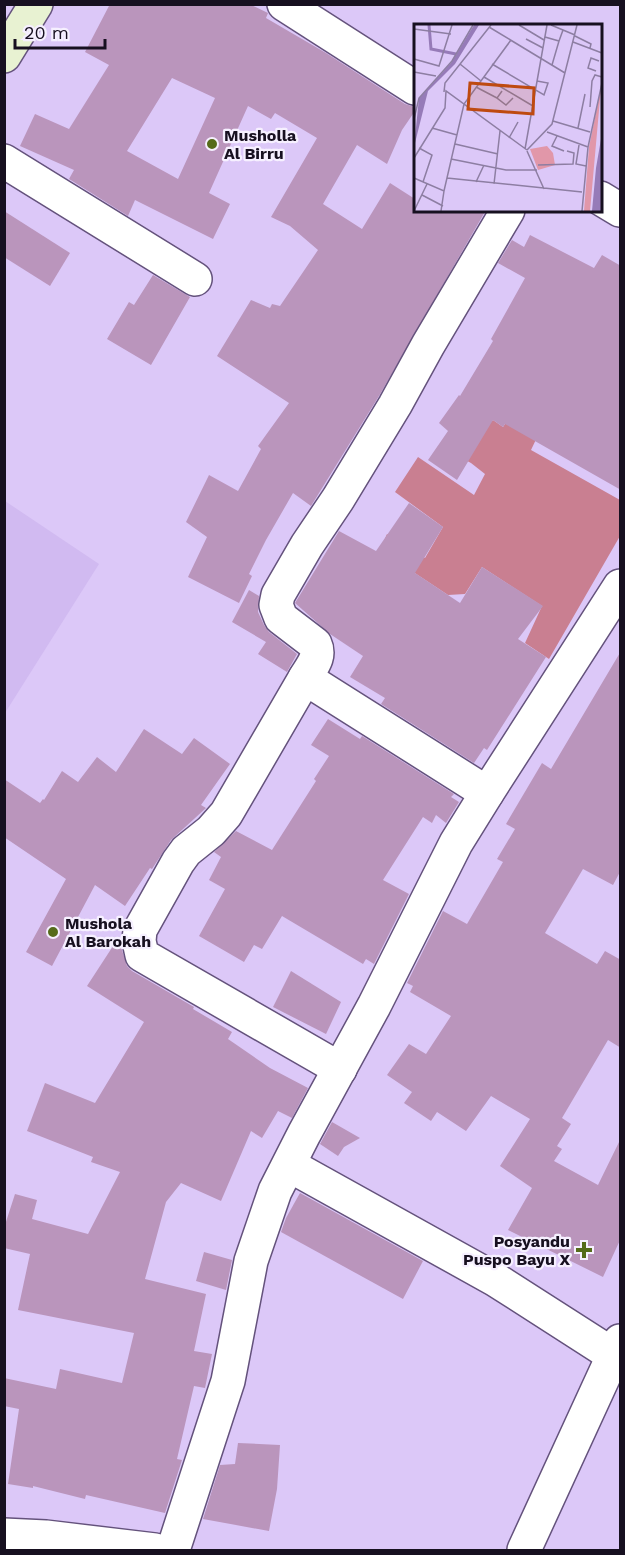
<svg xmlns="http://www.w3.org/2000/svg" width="625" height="1555" font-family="'Work Sans',sans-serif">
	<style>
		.built { fill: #d1baf1 }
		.forest { fill: #c97f91 }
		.building { fill: #ba95bc; fill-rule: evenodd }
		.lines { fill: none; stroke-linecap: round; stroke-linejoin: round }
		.minor-casing { stroke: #64527c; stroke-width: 36 }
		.secondary-casing { stroke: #64527c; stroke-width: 36 }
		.minor { stroke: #fff; stroke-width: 33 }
		.secondary { stroke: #e8f2d2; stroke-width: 33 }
		.poi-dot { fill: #556b1a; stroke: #f6f0ff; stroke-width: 2 }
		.labels { text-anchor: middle; stroke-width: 4.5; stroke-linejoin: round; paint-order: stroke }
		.poi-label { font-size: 16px; font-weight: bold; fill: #171020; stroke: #f6f0ff; text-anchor: start }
		.inset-river { fill: none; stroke: #967bb8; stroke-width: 3 }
		.inset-road { fill: none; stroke: #8d7ea2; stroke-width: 1.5 }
		.view { fill: #be4a10; fill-opacity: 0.15; stroke: #be4a10; stroke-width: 3 }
		.inset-edge { fill: none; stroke: #171020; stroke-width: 3 }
	</style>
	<rect width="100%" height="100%" fill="#dcc8f8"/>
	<path class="built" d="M 5,501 L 99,564 L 5,713 Z"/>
	<path class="forest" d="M 534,381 L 560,389 L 531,450 L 620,500 L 620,536 L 549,659 L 525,643 L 542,606 L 482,567 L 465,594 L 448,595 L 380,550 L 387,534 L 425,558 L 443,527 L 395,492 L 418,457 L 474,495 L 485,474 L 471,463 L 454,454 L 493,420 L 503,427 Z"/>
	<g class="building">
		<path d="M 110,4 L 249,4 L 268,13 L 266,18 L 326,53 L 405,104 L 415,107 L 415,111 L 402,130 L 387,164 L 357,145 L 323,204 L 362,229 L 390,183 L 415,199 L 415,210 L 486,210 L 379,396 L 311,506 L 293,493 L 266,540 L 249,574 L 252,576 L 239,603 L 188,577 L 207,537 L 186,522 L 209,475 L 238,491 L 261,449 L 258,446 L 289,403 L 217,356 L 251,300 L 270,308 L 272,304 L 280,306 L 318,250 L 290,226 L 271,217 L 317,138 L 275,113 L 271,119 L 248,106 L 209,193 L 230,204 L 213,239 L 135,200 L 128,216 L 69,179 L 74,170 L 20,146 L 35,114 L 69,129 L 109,65 L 85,52 ZM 172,78 L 215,98 L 178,179 L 127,151 Z"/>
		<path d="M 4,211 L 70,253 L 50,286 L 4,257 Z"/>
		<path d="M 530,235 L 594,268 L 602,255 L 621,266 L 621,490 L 505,424 L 503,427 L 493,420 L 457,480 L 428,460 L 448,431 L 439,423 L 459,395 L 460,396 L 493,341 L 491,339 L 525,278 L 498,263 L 512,240 L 524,247 Z"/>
		<path d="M 153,275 L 190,297 L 151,365 L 107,339 L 129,302 L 134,305 Z"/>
		<path d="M 409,503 L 443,527 L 415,573 L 460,603 L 482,567 L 543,606 L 518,639 L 546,657 L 487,750 L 484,748 L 474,763 L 381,704 L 385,698 L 350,677 L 363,656 L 330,634 L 295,603 L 339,531 L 376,551 Z"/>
		<path d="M 249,590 L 259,596 L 258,612 L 264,625 L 269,632 L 297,654 L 287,672 L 258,654 L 266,642 L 232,622 Z"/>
		<path d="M 621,651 L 621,870 L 613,885 L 583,869 L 545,933 L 597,964 L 605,951 L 621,960 L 621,1048 L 608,1040 L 562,1118 L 571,1124 L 557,1146 L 562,1149 L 554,1161 L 598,1185 L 621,1138 L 621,1238 L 603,1277 L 508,1230 L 532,1188 L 500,1166 L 530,1119 L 491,1096 L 466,1131 L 437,1112 L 431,1121 L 404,1103 L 412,1092 L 387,1075 L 409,1044 L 426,1054 L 451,1016 L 410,992 L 413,986 L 407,983 L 443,911 L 467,924 L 503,862 L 497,859 L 515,829 L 506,824 L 542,763 L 551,769 Z"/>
		<path d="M 328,719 L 360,739 L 362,736 L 454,794 L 451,797 L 459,802 L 446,823 L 436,815 L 432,823 L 423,817 L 383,880 L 409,894 L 374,964 L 366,959 L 363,964 L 282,916 L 262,949 L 254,945 L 244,962 L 199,936 L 225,889 L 209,880 L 221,857 L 214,852 L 236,831 L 272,850 L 316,781 L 314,779 L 329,756 L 311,745 Z"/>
		<path d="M 144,729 L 182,754 L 194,738 L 230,764 L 201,805 L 206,808 L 171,840 L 152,869 L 150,868 L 125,906 L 95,885 L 52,966 L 26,952 L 66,879 L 4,837 L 4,779 L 40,803 L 43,799 L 44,800 L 62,771 L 78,782 L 97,757 L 116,772 Z"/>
		<path d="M 115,943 L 121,947 L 127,966 L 132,971 L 194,1007 L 193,1009 L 232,1032 L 228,1039 L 270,1068 L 308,1088 L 292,1118 L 278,1111 L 262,1138 L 251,1131 L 221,1201 L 181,1183 L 166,1202 L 145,1279 L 206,1294 L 194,1351 L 212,1354 L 205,1388 L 194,1386 L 177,1459 L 182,1460 L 165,1513 L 86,1495 L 85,1499 L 33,1486 L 33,1488 L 8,1484 L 19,1409 L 4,1406 L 4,1378 L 56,1389 L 60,1369 L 122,1383 L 134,1333 L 18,1310 L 30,1254 L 4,1248 L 4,1228 L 15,1194 L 37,1200 L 32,1219 L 88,1234 L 120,1172 L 91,1162 L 93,1157 L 27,1131 L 45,1083 L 95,1103 L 144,1022 L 87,986 Z"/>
		<path d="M 291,971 L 341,1002 L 326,1034 L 273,1007 Z"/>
		<path d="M 332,1122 L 360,1138 L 344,1147 L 338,1156 L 320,1144 Z"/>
		<path d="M 300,1193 L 423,1261 L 403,1299 L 281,1232 L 286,1218 Z"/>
		<path d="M 204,1252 L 232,1260 L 226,1290 L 196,1281 Z"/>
		<path d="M 238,1443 L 280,1445 L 277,1489 L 269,1531 L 203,1519 L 220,1465 L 235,1464 Z"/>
	</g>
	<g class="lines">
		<g class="minor-casing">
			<g id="minor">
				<path d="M 284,4 L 415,88"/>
				<path d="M 4,161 L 195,279"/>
				<path d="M 600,198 L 620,210"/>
				<path d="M 305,678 C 312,666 321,657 315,644 L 281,618 L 276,605 L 278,595 L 307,545 L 338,499 L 395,405 L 428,345 L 508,210"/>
				<path d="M 340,1069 L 142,955 L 139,941 L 140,930 L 178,862 L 186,851 L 211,831 L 226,814 L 305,678 L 487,793"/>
				<path d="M 289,1165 L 496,1280 L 613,1355"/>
				<path d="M 4,1535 L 46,1537 L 155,1550"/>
				<path d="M 173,1550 L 228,1381 L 251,1261 L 275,1191 L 304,1134 L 374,1006 L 456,843 L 487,793 L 620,586"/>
				<path d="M 524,1550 L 620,1341"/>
			</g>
		</g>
		<g class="secondary-casing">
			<path id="secondary" d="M 4,56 L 36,4"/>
		</g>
		<use href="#minor" class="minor"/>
		<use href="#secondary" class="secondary"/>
	</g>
	<g class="poi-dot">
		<circle cx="212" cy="144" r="6"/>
		<circle cx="53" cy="932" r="6"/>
		<path d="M581 1241h6v6h6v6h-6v6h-6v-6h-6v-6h6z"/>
	</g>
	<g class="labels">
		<g class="poi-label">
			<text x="224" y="141">Musholla<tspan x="224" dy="18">Al Birru</tspan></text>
			<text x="65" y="929">Mushola<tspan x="65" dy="18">Al Barokah</tspan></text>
			<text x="570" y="1247" text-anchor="end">Posyandu<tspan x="570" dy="18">Puspo Bayu X</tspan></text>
		</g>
	</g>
	<g transform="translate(414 24)">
		<rect width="188" height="188" fill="#dcc8f8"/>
		<path d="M 187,64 L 176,187 L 170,187 L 175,123 ZM 133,122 L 139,129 L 141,141 L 124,146 L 116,125 Z" fill="#e197a9"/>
		<path d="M 60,1 L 65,1 L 41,40 L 14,67 L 0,123 L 5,74 L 37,39 ZM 187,115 L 187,187 L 178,187 L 182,144 Z" fill="#967bb8"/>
		<path class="inset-river" d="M 15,1 L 17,25 L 42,30"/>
		<path class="inset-road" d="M 105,1 L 130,16M 137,1 L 161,11M 75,3 L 151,49M 0,5 L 37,10M 161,12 L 177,20 L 176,24M 131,13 L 145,17 L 149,6M 112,15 L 129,24M 159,18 L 188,29M 0,35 L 25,42 L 38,1M 46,40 L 67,57M 78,40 L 130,71 L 134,59 L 123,57M 138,41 L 145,17M 182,47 L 174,44 L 177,34 L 185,37M 0,48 L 22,52M 70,53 L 119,82M 62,63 L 83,74M 88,67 L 83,74 L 92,81 L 99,74M 30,68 L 31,59 L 77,1M 176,83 L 178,57 L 181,51 L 188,53M 0,95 L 5,74 L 38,37 L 59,1M 139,97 L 176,108M 18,104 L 43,111M 164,104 L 171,70M 133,108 L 174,123M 143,112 L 138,122 L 150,127M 95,114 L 104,98M 41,120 L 84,130M 165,121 L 162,140 L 172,142M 5,124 L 18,131 L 9,158M 111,125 L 133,1M 113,126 L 138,100 L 163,1M 113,127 L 130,165M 0,134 L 31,84 L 32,67 L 113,126M 37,135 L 92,146 L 123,146M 124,141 L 159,140 L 160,129 L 153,127M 0,154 L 30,167 L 50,80 L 97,16M 33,154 L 168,168M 62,158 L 70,141M 80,160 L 86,107M 8,171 L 29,182M 0,187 L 13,160M 27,187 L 30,167M 168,187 L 174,123 L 188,59"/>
		<path class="view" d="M 56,59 L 120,64 L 119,90 L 54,85 Z"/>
		<rect width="188" height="188" class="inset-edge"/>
	</g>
	<rect width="625" height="1555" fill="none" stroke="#171020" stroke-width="12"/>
	<path d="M15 39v9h90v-9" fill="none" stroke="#171020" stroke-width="3"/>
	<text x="24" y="39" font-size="18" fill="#171020" stroke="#f6f0ff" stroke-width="4.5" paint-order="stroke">20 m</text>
</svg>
